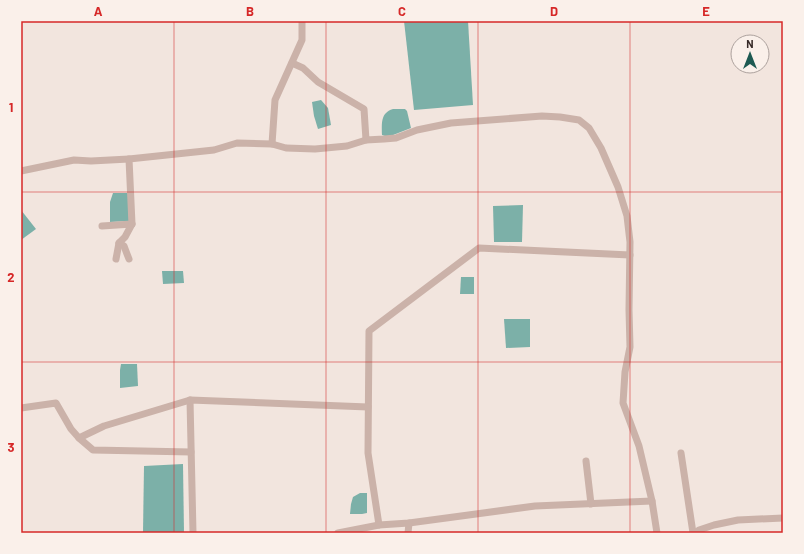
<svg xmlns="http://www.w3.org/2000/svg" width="804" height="554" font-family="Barlow,sans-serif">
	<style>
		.water { fill: #7cb0a8 }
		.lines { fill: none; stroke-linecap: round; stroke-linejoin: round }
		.street { stroke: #cbb2a9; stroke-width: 7 }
		.grid { fill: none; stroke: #d62828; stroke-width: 1; stroke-opacity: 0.55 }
		.neatline { fill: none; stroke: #d62828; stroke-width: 1.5 }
		.grid-label { font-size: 13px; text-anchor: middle; font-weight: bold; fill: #d62828 }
	</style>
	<rect width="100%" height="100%" fill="#f2e5de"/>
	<g class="water">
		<path d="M 404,21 L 468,21 L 473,105 L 414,110 Z"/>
		<path d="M 321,100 L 328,108 L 331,125 L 318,129 L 314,116 L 312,102 Z"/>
		<path d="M 393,109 L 405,109 L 407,111 L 411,128 L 388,137 L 382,135 C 382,124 380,113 393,109 Z"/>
		<path d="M 113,193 L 128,193 L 129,221 L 110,222 L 110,202 Z"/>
		<path d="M 523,205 L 522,242 L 494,242 L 493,206 Z"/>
		<path d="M 21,210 L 36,229 L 21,240 Z"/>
		<path d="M 162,271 L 183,271 L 184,283 L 163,284 Z"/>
		<path d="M 461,277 L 474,277 L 474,294 L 460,294 Z"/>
		<path d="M 504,319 L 530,319 L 530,347 L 506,348 Z"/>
		<path d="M 121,364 L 137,364 L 138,386 L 120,388 L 120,370 Z"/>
		<path d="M 183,464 L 184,533 L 143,533 L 144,466 Z"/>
		<path d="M 360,493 L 367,493 L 367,513 L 362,514 L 350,514 L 351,504 L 353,497 Z"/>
	</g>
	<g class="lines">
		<g class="street">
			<path d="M 292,63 L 303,68 L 318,82 L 364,109 L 366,140 L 384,139 L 396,138 L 417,130 L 451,123 L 542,116 L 560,117 L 579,120 L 589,128 L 601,148 L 618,187 L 627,216 L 630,242 L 629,310 L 630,347 L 625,372 L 623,403 L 639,446 L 652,501 L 657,533"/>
			<path d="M 272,144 L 286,148 L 315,149 L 347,146 L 366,140"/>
			<path d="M 21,171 L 74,160 L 91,161 L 129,159"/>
			<path d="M 102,226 L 132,224 L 129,159 L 214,150 L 237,143 L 272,144 L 275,100 L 302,40 L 302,21"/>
			<path d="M 119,243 L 124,246 L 127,254 L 129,259"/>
			<path d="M 630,255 L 479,248 L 369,331 L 368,453 L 379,525 L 409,523 L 535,506 L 652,501"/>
			<path d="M 116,259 L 119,243 L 125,237 L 132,224"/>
			<path d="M 190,400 L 193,533"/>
			<path d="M 21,408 L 56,403 L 71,429 L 79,438 L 104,426 L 190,400 L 368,407"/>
			<path d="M 79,438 L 93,450 L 191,452"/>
			<path d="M 681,453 L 693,533"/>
			<path d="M 586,461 L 591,504"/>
			<path d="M 338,533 L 379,525"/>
			<path d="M 408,533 L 409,523"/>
			<path d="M 695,533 L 699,530 L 714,525 L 738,520 L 783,518"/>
		</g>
	</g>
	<path class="grid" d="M 174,21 L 174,533M 326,21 L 326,533M 478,21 L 478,533M 630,21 L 630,533M 21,192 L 783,192M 21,362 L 783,362"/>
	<rect width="804" height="554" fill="none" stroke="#faf0ea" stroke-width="44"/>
	<g transform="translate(750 54)"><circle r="19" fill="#faf0ea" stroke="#aca19d"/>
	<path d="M0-3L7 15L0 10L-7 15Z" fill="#1e5a52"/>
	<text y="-6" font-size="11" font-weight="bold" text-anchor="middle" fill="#382b29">N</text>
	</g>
	<rect x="22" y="22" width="760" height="510" class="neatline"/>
	<g class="grid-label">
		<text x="98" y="16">A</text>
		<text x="250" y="16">B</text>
		<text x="402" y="16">C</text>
		<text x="554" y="16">D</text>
		<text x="706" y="16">E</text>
		<text x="11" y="112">1</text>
		<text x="11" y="282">2</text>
		<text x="11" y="452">3</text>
	</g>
</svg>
